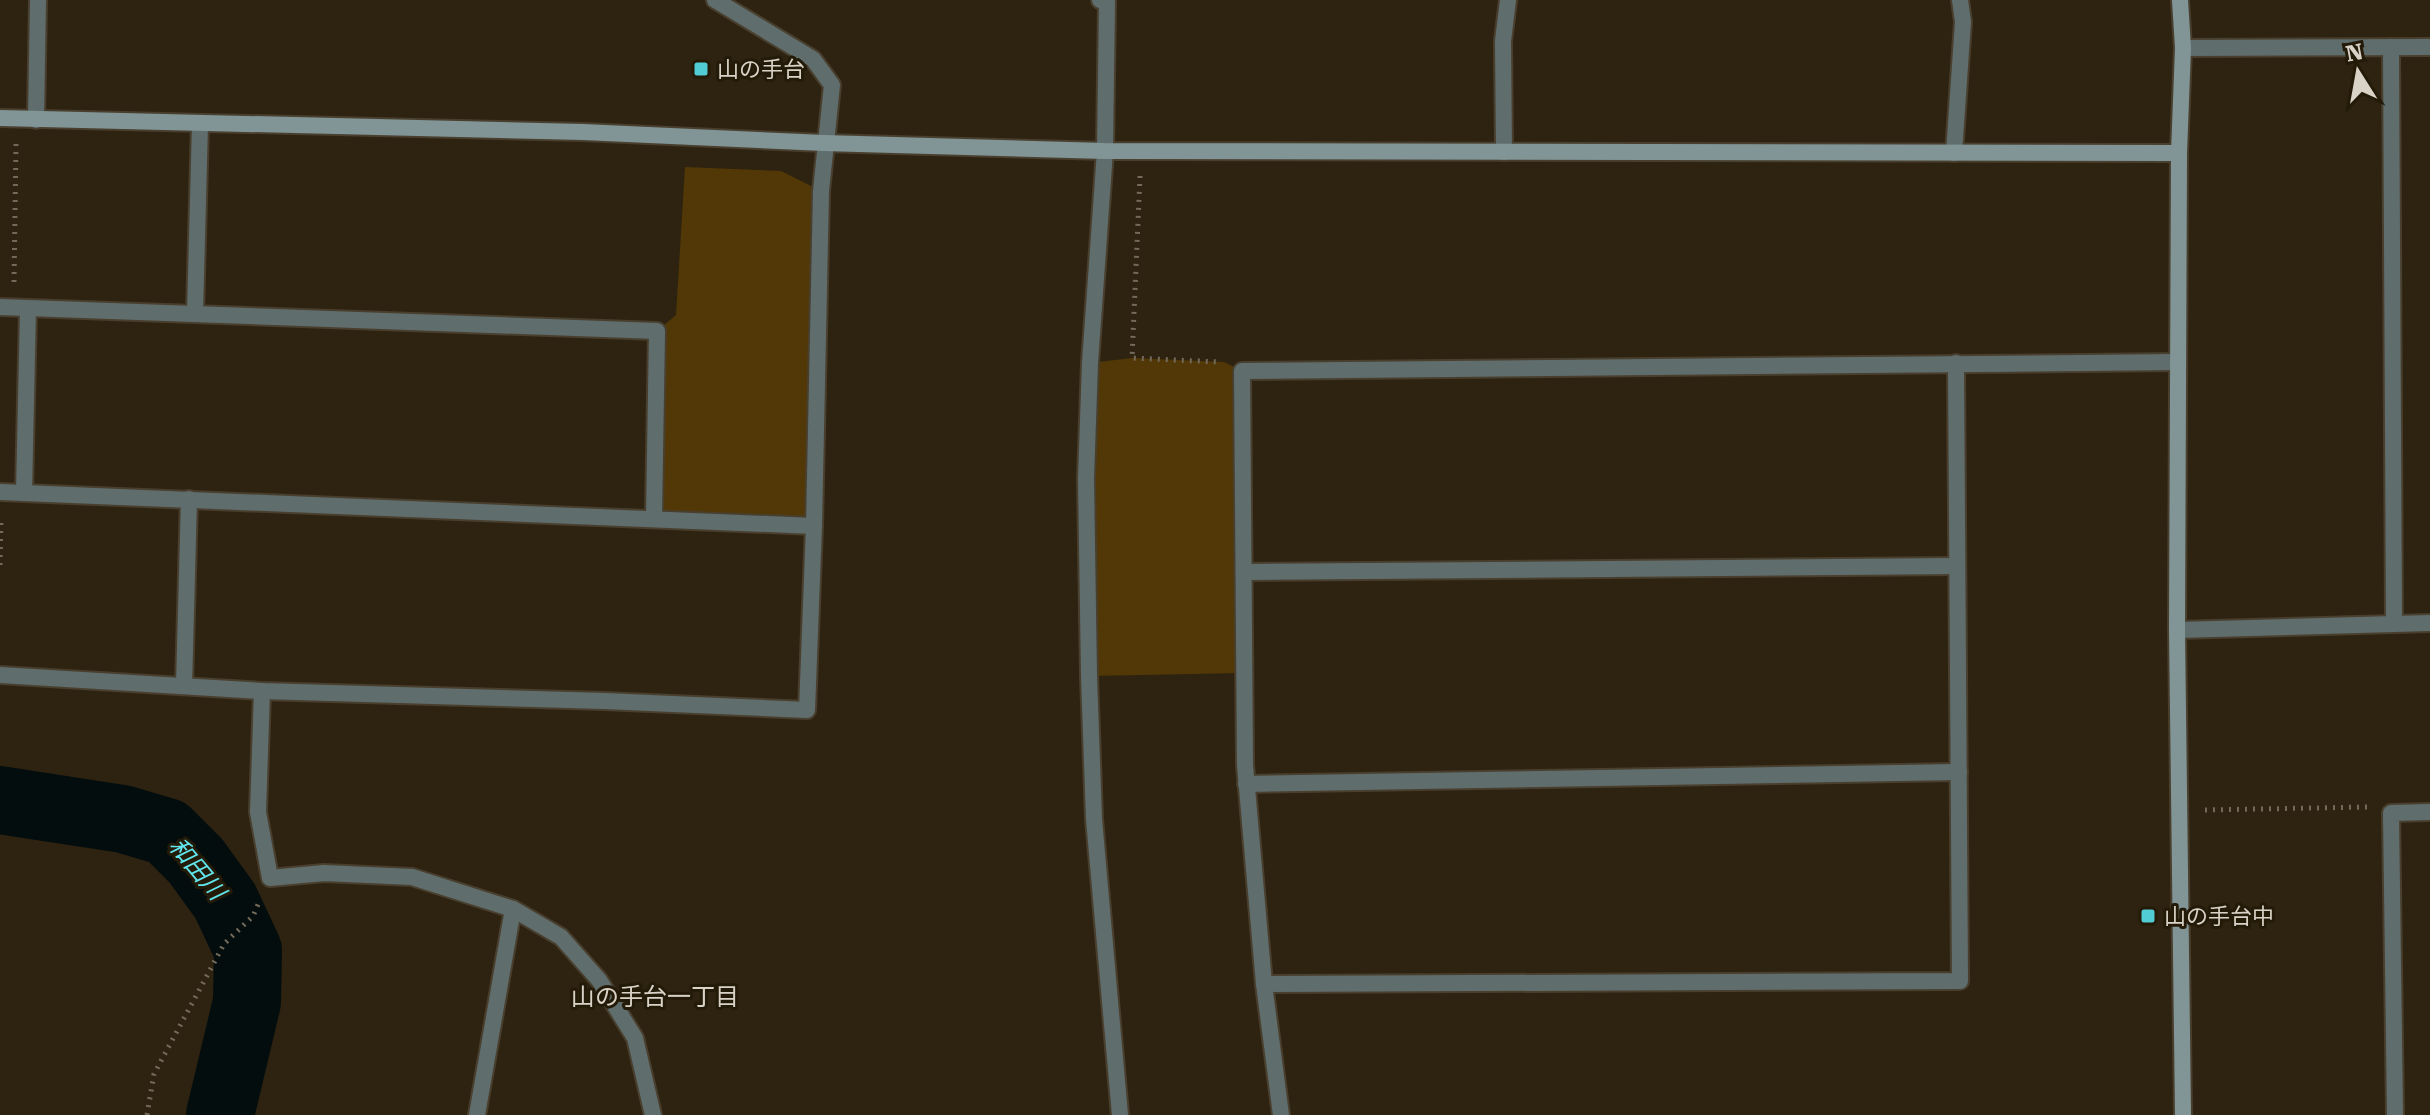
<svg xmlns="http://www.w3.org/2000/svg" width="2430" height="1115" font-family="'Roboto Serif','Noto Sans JP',serif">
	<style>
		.park { fill: #513806 }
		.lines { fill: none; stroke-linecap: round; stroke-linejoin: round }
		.river { stroke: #030d0e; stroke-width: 68 }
		.lane-casing { stroke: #493f2e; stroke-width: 20 }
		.street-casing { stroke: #493f2e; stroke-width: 20 }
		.secondary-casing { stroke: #493f2e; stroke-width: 20 }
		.path { stroke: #736a5a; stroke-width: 5; stroke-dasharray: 2 6; stroke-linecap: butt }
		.lane { stroke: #606d6d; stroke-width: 16 }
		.street { stroke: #606d6d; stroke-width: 16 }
		.secondary { stroke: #819596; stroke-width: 16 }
		.poi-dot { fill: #51ccd4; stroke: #241a08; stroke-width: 3 }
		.labels { text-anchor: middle; stroke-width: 6; stroke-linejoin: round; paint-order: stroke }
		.poi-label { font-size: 22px; fill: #d9d2c7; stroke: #241a08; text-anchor: start }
		.water-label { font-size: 24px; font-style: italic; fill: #61e6ef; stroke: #241a08 }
		.neighbourhood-label { font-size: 24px; fill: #d9d2c7; stroke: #241a08 }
	</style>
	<rect width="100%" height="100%" fill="#2e2311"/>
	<g class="park">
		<path d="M 685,167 L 781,171 L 821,191 L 814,526 L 654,518 L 657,331 L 676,315 Z"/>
		<path d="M 1132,358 L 1224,362 L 1242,371 L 1243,673 L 1089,676 L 1090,363 Z"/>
	</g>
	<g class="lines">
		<path class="river" d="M 0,800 L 123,819 L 167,832 L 196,861 L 225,901 L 248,950 L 247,1002 L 220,1115"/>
		<g class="lane-casing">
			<path id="lane" d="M 1100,0 L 1107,1 L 1105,151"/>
		</g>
		<g class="street-casing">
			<g id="street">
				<path d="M 2391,47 L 2394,623"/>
				<path d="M 2183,48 L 2430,47"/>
				<path d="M 36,120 L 38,0"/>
				<path d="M 1105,151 L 1090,363 L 1086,478 L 1089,676 L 1094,819 L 1120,1115"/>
				<path d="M 1504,152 L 1503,41 L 1508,0"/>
				<path d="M 1954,153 L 1963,22 L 1960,0"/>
				<path d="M 0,307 L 657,331 L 654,518"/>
				<path d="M 195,314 L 200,124"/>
				<path d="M 0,492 L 814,526"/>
				<path d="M 24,493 L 28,308"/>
				<path d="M 1244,572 L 1957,566"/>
				<path d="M 2177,630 L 2430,623"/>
				<path d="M 0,675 L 262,691 L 604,701 L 807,710 L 814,526 L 821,191 L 832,85 L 813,59 L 715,0"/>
				<path d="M 184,686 L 189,499"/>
				<path d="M 262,691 L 258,812 L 270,878 L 324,873 L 412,877 L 513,909 L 561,937 L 599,980 L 635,1038 L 653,1115"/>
				<path d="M 1246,784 L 1959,772"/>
				<path d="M 1264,984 L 1960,981 L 1956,363"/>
				<path d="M 477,1115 L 513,909"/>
				<path d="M 1281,1115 L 1264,984 L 1245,765 L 1242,371 L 2178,362"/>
				<path d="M 2395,1115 L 2391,813 L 2430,812"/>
			</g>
		</g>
		<g class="secondary-casing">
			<g id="secondary">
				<path d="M 2180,0 L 2183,48 L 2179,153 L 2177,630 L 2183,1115"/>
				<path d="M 0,118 L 583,132 L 824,143 L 1105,151 L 2179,153"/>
			</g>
		</g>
		<g class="path">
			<path d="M 1140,176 L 1132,358 L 1219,362"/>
			<path d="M 14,282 L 16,144"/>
			<path d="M 0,565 L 1,517"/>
			<path d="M 2205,810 L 2367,807"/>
			<path d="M 147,1115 L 154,1074 L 224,944 L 253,916 L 260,900"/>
		</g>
		<use href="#lane" class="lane"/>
		<use href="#street" class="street"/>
		<use href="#secondary" class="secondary"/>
	</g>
	<g class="poi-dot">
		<rect x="693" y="61" width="16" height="16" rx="4"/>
		<rect x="2140" y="908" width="16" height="16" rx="4"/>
	</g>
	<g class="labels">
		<g class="poi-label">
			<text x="717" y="77">山の手台</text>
			<text x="2164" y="924">山の手台中</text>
		</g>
		<g class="water-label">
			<text transform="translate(197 869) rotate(50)" y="8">和田川</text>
		</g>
		<g class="neighbourhood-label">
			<text x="655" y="1005">山の手台一丁目</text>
		</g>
	</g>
	<g transform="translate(2358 72) rotate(349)" stroke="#241a08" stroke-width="6" paint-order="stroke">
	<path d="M0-6L14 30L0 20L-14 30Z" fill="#d9d2c7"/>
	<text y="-12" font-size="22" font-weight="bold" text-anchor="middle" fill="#d9d2c7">N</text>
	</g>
</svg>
